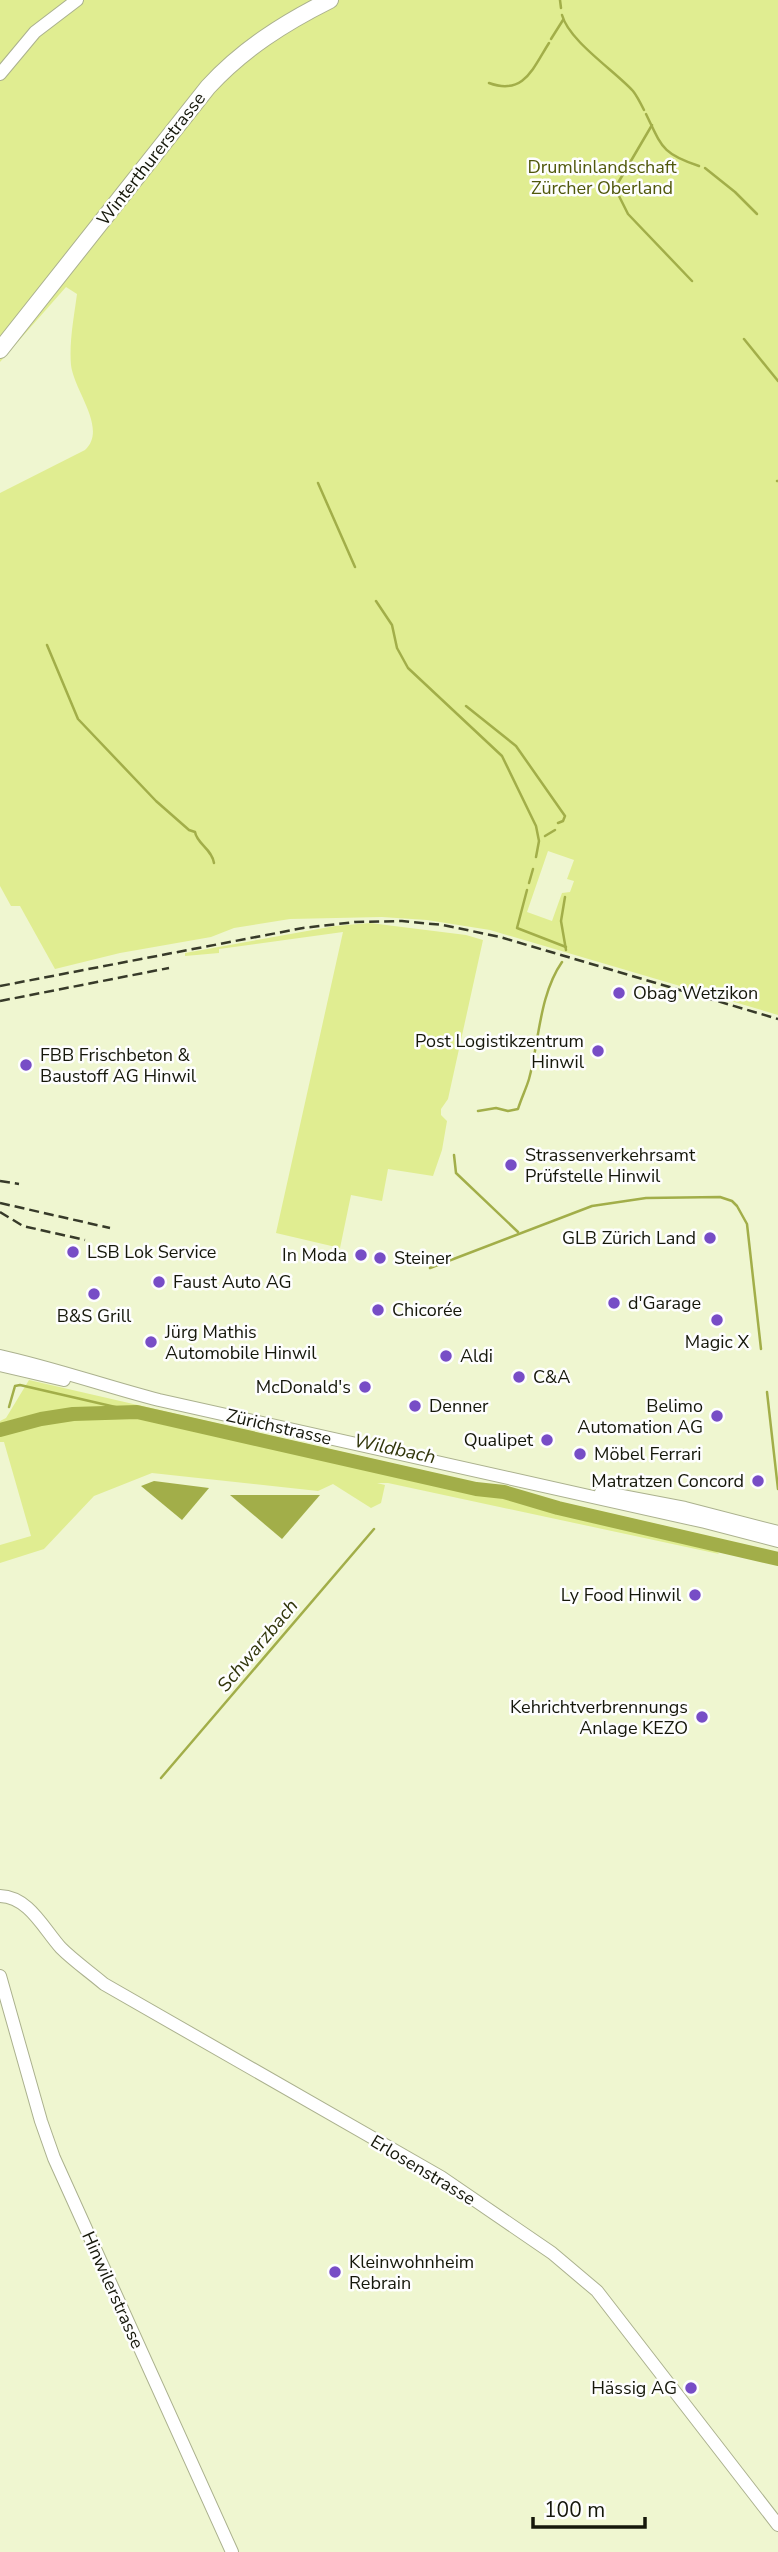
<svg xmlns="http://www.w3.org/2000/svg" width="778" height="2552" font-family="'Nunito Sans',sans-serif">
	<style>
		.green { fill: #e0ed91; fill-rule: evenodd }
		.water { fill: #a2ae49 }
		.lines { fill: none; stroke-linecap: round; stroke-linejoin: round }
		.stream { stroke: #a2ae49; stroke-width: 2.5 }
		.river { stroke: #a2ae49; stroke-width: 14 }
		.secondary-casing { stroke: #abb18e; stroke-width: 14 }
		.highway-casing { stroke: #abb18e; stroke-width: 18 }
		.secondary { stroke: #fff; stroke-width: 12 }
		.highway { stroke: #fff; stroke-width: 16 }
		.rail { stroke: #373a29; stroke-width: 2.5; stroke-dasharray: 10 5; stroke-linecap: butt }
		.poi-dot { fill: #774dc6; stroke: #fefefe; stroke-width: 2.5 }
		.labels { text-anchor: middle; stroke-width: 5; stroke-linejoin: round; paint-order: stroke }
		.street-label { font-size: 18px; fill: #15170a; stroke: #fefefe }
		.park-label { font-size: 18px; fill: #50580c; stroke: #fefefe }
		.poi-label { font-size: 18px; fill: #15170a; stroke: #fefefe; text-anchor: start }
		.water-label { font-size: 19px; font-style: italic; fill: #31360b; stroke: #fefefe }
	</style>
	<rect width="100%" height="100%" fill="#eff6d0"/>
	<g class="green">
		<path d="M 0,0 L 778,0 L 778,1015 L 490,930 L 427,920 L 382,917 L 290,919 L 234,928 L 211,937 L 120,953 L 55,969 L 20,906 L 11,906 L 0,886 L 0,493 L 85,450 C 108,429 74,391 71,365 C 69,342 74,317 77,294 L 66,287 L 0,362 ZM 548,851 L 574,860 L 567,879 L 574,881 L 570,892 L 562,893 L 552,921 L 527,912 Z"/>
		<path d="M 370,923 L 466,935 L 483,940 L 448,1099 L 441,1109 L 441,1115 L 447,1121 L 442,1150 L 433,1176 L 388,1169 L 382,1201 L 351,1195 L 340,1248 L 276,1233 L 343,932 L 219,949 L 219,953 L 185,956 L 185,953 L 335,926 Z"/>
		<path d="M 29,1380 L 699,1534 L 719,1554 L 388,1483 L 377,1483 L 385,1485 L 381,1503 L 371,1508 L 333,1484 L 318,1491 L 152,1473 L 94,1496 L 44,1549 L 0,1563 L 0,1545 L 31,1536 L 4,1442 L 0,1442 L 0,1421 L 6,1418 Z"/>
	</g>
	<g class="water">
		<path d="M 154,1481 L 209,1488 L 182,1520 L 141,1486 Z"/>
		<path d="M 230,1495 L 320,1495 L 282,1539 Z"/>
	</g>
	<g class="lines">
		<g class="stream">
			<path d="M 560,0 L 561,8"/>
			<path d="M 562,15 C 569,41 615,71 633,91 C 637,96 641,104 644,110"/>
			<path d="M 551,39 L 563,20"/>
			<path d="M 489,83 C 524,96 533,68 549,43"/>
			<path d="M 646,114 C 662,147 662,154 699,166"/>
			<path d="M 652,125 L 615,188 L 628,214 L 692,281"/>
			<path d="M 705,168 L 735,192 L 757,214"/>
			<path d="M 744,339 L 778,381"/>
			<path d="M 777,481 L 778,481"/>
			<path d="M 318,483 L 355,567"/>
			<path d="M 376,601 L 392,625 L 397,648 L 408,668 L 502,756 L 536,826 L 539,841 L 536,857"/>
			<path d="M 47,645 L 78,719 L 156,801 L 189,830 L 195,832 C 197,844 212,849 214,863"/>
			<path d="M 466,706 L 516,746 L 565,816 L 563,821 L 558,823"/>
			<path d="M 545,836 L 555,830"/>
			<path d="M 529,883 L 533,869"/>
			<path d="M 527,890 L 517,928 L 566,947"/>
			<path d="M 565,897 L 561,921 L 566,950"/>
			<path d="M 478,1111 L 496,1108 L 508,1111 L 518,1109 C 521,1099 526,1089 529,1079 C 539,1043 539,995 562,962"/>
			<path d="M 454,1155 L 456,1173 L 518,1232"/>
			<path d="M 430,1268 L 592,1206 L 646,1198 L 720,1197 L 732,1201 L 737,1206 L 747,1224 L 761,1349"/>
			<path d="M 767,1392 L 778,1489"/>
			<path d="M 9,1407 L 15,1386 L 20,1385 L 137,1412"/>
			<path d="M 161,1778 L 374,1529"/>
		</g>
		<path class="river" d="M 0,1430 L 41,1419 L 73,1414 L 137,1412 L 476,1489 L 504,1492 L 558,1508 L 778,1559"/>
		<g class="secondary-casing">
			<g id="secondary">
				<path d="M 0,74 L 35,32 L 77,0"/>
				<path d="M 0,1356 C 54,1368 105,1386 159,1400 L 705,1522 L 778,1541"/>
				<path d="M 0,1365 L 64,1380"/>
				<path d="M 601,1492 L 685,1508 L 778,1532"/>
				<path d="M 0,1896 C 29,1897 43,1928 61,1948 C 74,1961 90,1972 104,1984 L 441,2177 L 552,2253 L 597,2291 L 778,2525"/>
				<path d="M 0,1976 L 41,2121 L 54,2158 L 232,2552"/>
			</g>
		</g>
		<g class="highway-casing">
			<path id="highway" d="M 0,350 L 208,87 C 243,49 284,23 330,0"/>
		</g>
		<use href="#secondary" class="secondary"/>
		<use href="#highway" class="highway"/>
		<g class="rail">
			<path d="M 0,986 L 303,928 L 355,922 L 402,921 L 443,925 L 500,937 L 778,1019"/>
			<path d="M 0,1001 L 169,968"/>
			<path d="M 0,1181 L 19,1184"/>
			<path d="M 0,1203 L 110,1228"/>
			<path d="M 0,1212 L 23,1226 L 85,1240"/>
		</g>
	</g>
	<g class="poi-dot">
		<circle cx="619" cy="993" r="7"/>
		<circle cx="598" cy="1051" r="7"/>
		<circle cx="26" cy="1065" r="7"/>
		<circle cx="511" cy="1165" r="7"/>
		<circle cx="710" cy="1238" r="7"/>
		<circle cx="73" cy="1252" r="7"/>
		<circle cx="361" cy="1255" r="7"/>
		<circle cx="380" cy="1258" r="7"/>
		<circle cx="159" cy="1282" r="7"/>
		<circle cx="94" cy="1294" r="7"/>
		<circle cx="614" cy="1303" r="7"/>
		<circle cx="378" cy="1310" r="7"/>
		<circle cx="717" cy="1320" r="7"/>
		<circle cx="151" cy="1342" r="7"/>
		<circle cx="446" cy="1356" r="7"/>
		<circle cx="519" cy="1377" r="7"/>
		<circle cx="365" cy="1387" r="7"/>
		<circle cx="415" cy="1406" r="7"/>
		<circle cx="717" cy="1416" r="7"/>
		<circle cx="547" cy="1440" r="7"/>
		<circle cx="580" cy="1454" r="7"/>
		<circle cx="758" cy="1481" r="7"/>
		<circle cx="695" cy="1595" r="7"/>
		<circle cx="702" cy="1717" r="7"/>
		<circle cx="335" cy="2272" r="7"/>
		<circle cx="691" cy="2388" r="7"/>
	</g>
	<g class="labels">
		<g class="street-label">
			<text transform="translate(151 159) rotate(-52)" y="6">Winterthurerstrasse</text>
			<text transform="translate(279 1427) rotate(13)" y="6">Zürichstrasse</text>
			<text transform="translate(423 2170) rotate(31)" y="6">Erlosenstrasse</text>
			<text transform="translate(113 2290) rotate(66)" y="6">Hinwilerstrasse</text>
		</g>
		<g class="park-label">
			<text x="602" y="173">Drumlinlandschaft<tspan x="602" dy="21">Zürcher Oberland</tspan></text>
		</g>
		<g class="poi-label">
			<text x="633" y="999">Obag Wetzikon</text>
			<text x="584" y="1047" text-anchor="end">Post Logistikzentrum<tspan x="584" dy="21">Hinwil</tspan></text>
			<text x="40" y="1061">FBB Frischbeton &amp;<tspan x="40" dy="21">Baustoff AG Hinwil</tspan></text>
			<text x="525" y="1161">Strassenverkehrsamt<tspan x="525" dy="21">Prüfstelle Hinwil</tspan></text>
			<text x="696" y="1244" text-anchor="end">GLB Zürich Land</text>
			<text x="87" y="1258">LSB Lok Service</text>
			<text x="347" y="1261" text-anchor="end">In Moda</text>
			<text x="394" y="1264">Steiner</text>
			<text x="173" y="1288">Faust Auto AG</text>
			<text x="628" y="1309">d'Garage</text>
			<text x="392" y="1316">Chicorée</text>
			<text x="94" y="1322" text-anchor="middle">B&amp;S Grill</text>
			<text x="165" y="1338">Jürg Mathis<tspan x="165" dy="21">Automobile Hinwil</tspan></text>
			<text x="717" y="1348" text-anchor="middle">Magic X</text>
			<text x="460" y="1362">Aldi</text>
			<text x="533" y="1383">C&amp;A</text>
			<text x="351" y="1393" text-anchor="end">McDonald's</text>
			<text x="429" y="1412">Denner</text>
			<text x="703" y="1412" text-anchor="end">Belimo<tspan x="703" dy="21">Automation AG</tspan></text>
			<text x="533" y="1446" text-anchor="end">Qualipet</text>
			<text x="594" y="1460">Möbel Ferrari</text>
			<text x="744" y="1487" text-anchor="end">Matratzen Concord</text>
			<text x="681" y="1601" text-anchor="end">Ly Food Hinwil</text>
			<text x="688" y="1713" text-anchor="end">Kehrichtverbrennungs<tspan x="688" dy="21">Anlage KEZO</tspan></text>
			<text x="349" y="2268">Kleinwohnheim<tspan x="349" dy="21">Rebrain</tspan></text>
			<text x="677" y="2394" text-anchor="end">Hässig AG</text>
		</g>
		<g class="water-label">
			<text transform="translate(395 1448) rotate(12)" y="7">Wildbach</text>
			<text transform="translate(257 1645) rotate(-50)" y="7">Schwarzbach</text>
		</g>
	</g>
	<path d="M533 2517v10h112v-10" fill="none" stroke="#15170a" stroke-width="3.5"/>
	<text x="544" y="2517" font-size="21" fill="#15170a" stroke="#fefefe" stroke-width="5" paint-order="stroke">100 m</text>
</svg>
